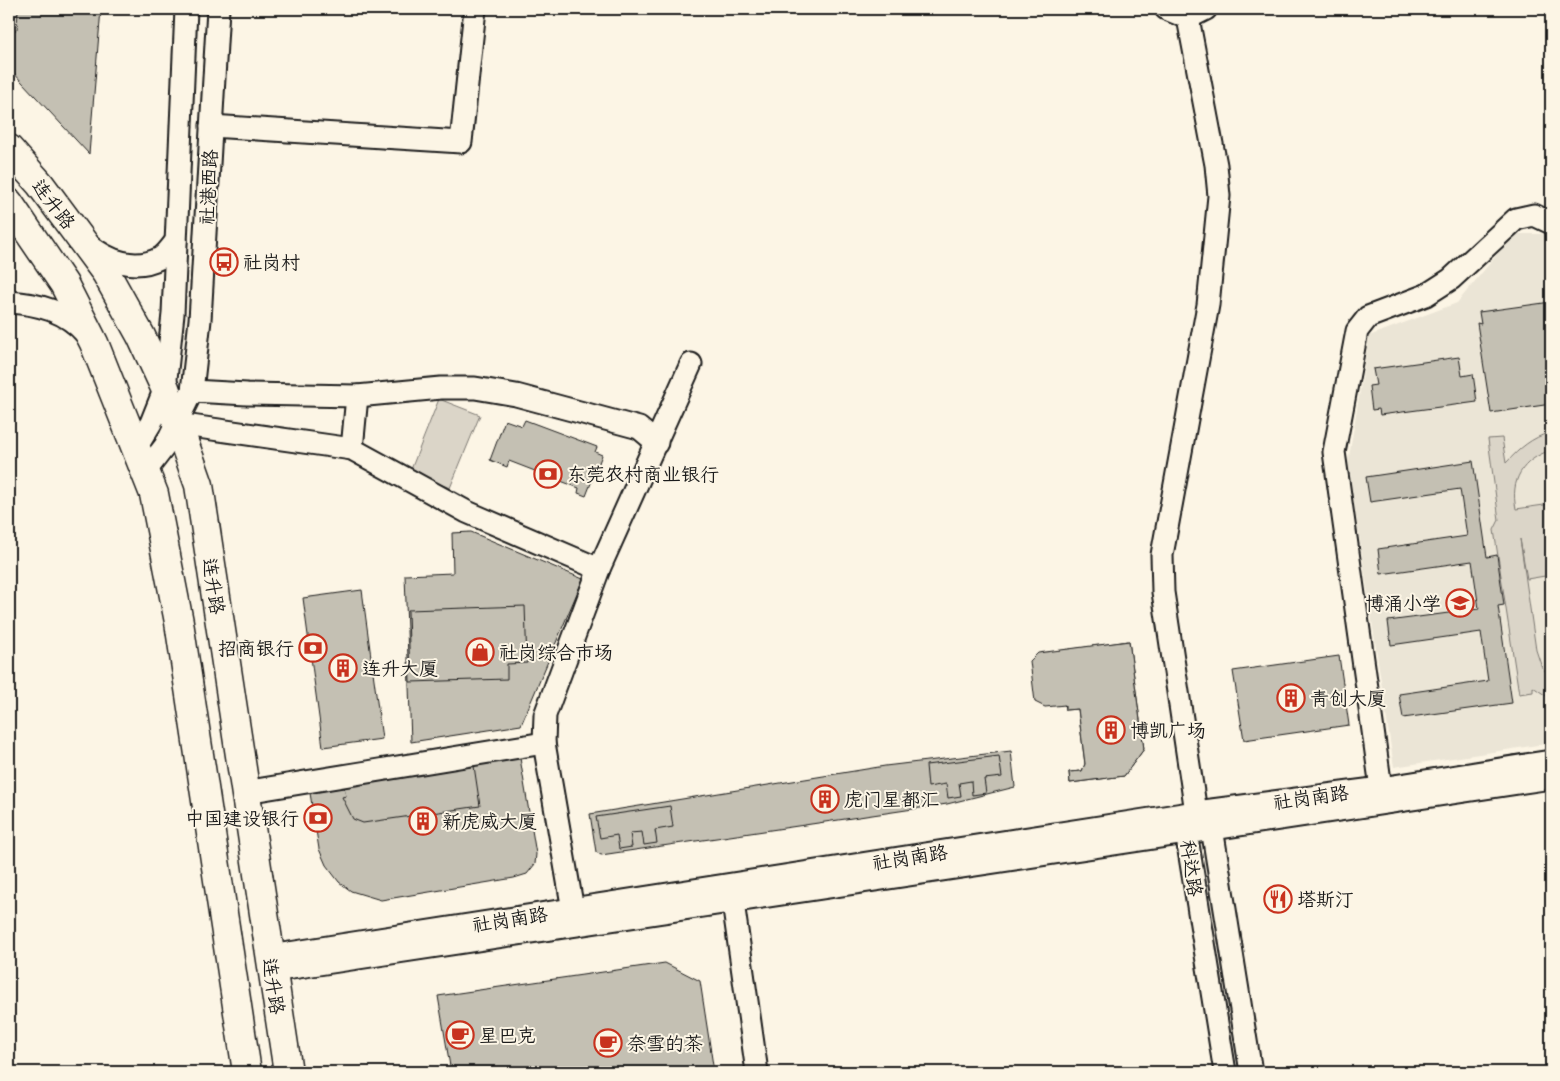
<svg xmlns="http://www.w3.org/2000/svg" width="1560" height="1081" font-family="Itim,'LXGW WenKai TC',sans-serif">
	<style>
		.built { fill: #ebe5d6 }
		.green { fill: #dbd5c8; stroke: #7c7872 }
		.building { fill: #c4c0b3; stroke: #1c1c1c }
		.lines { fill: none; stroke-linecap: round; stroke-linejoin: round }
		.minor-casing { stroke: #1c1c1c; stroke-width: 25 }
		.major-casing { stroke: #1c1c1c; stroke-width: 31 }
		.minor { stroke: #fcf5e5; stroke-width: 21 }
		.major { stroke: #fcf5e5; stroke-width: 28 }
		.labels { text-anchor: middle; stroke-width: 4; stroke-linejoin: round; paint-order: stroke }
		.street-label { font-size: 19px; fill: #1c1c1c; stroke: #fcf5e5 }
		.poi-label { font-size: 19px; fill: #1c1c1c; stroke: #fcf5e5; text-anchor: start }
	</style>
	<rect width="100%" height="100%" fill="#fcf5e5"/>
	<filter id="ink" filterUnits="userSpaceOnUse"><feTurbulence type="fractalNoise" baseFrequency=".02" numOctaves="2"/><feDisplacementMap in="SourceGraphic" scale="10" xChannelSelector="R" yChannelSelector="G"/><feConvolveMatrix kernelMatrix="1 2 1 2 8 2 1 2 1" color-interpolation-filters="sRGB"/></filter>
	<g filter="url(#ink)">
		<path class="built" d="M 1514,234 L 1546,234 L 1551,244 L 1551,743 L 1394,767 L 1348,463 L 1369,336 L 1457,303 Z"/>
		<g class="green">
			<path d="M 439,399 L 480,415 L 450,488 L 410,472 Z"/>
			<path d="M 1551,432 L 1551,450 C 1522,460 1510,480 1516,509 L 1551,504 L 1551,575 L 1527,579 L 1520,539 L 1536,650 L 1542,668 L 1551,676 L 1551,699 L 1533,687 L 1533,692 L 1519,694 L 1494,530 L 1499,520 L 1488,439 L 1502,438 L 1506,463 C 1520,448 1531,438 1551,432 Z"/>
		</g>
		<g class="building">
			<path d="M 18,9 L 101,9 L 89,154 L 9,68 L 9,35 L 17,29 Z"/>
			<path d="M 1551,302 L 1551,404 L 1491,413 L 1477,323 L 1481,324 L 1479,312 Z"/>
			<path d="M 1459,357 L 1462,376 L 1473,374 L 1477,402 L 1380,415 L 1379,409 L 1372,410 L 1369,386 L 1376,385 L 1373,369 Z"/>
			<path d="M 505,420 L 522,426 L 525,420 L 597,447 L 595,452 L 602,455 L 586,496 L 578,493 L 579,488 L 509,461 L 507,467 L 490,460 Z"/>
			<path d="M 1473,461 L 1487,557 L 1497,555 L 1504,605 L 1498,606 L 1512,703 L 1403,718 L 1399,694 L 1488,681 L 1481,632 L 1391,645 L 1388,621 L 1479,609 L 1472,561 L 1381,574 L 1378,549 L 1467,536 L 1460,489 L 1370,502 L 1366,477 Z"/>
			<path d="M 471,532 L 583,579 L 521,725 L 411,742 L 405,575 L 453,573 L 452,533 Z"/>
			<path d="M 362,590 L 382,739 L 323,747 L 303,598 Z"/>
			<path d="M 525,606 L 527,663 L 507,664 L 507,679 L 410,682 L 408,610 Z"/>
			<path d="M 1129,641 L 1144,749 L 1124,776 L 1070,783 L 1069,772 L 1082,771 L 1085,764 L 1078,709 L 1065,710 L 1058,651 Z"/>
			<path d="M 1129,641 L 1144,749 L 1124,776 L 1070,783 L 1069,772 L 1082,771 L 1085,764 L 1078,709 L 1065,710 L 1065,705 L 1045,707 L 1035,702 L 1030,661 L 1038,653 Z"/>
			<path d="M 1339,656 L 1349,725 L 1244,740 L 1233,671 Z"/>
			<path d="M 1011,751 L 1015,787 L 947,804 L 601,855 L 596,852 L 590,814 L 885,766 Z"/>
			<path d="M 999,756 L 1002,777 L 984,779 L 986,793 L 972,795 L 971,781 L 959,783 L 961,796 L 948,798 L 946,784 L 928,787 L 926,765 Z"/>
			<path d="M 520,758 L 536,854 L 535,864 L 527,874 L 514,878 L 381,900 L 351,891 L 339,882 L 326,865 L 319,849 L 310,793 Z"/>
			<path d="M 474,766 L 480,806 L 363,823 L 353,819 L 342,797 L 346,796 L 344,787 Z"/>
			<path d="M 670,806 L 673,827 L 655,830 L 657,843 L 644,845 L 642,832 L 630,833 L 632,847 L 619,849 L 617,835 L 600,838 L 596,817 Z"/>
			<path d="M 665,963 L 700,981 L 714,1072 L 451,1072 L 438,996 Z"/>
		</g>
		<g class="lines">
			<g class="minor-casing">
				<g id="minor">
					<path d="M 1166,9 L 1188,18 L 1216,165 L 1219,196 L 1208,305 L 1162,555 L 1163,592 L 1196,812"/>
					<path d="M 1188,18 L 1206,9"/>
					<path d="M 211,126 L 461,142 L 475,9"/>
					<path d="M 88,244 C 108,261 135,271 160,258 C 166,255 172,246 176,241"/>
					<path d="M 9,302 C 39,304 66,311 86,334"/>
					<path d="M 192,391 L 247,394 L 357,396 L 441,388 L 475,388 L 516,395 L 639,428 L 657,443"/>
					<path d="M 177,424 L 352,449 L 467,512 L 599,569"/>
					<path d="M 136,448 L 151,423 L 165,388 L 173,314 L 186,9"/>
					<path d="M 352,449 L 357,396"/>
					<path d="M 145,472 L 165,446 L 192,391 L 200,320 L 218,9"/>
					<path d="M 1381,788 L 1334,452 L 1357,331 L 1368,317 L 1426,295 L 1451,279 L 1516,219 L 1534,215 L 1551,223"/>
					<path d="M 245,792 L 544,743"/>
					<path d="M 1201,818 L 1212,828 L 1251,1072"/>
					<path d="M 1192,819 L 1186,832 L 1225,1072"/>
					<path d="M 731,888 L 757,1072"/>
					<path d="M 573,910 L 544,743 L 545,715 L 599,569 L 691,364"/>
					<path d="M 270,956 L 1196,812 L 1381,788 L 1551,761"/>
					<path d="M 272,971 L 1551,778"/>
				</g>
			</g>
			<g class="major-casing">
				<g id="major">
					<path d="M 9,149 L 40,184 L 106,273 L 141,336 L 165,388 L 199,485 L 288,1072"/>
					<path d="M 9,203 L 64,284 L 94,343 L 154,494 L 179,622 L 247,1072"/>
				</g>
			</g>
			<use href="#minor" class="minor"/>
			<use href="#major" class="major"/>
		</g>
	</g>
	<defs>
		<g id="bus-ring" transform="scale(1.4375)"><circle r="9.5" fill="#fcf5e5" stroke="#c8321e" stroke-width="1.5"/><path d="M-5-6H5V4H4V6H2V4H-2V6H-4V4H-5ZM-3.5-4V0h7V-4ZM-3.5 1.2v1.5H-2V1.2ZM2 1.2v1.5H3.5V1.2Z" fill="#c8321e"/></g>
		<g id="bank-ring" transform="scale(1.4375)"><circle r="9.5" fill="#fcf5e5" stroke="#c8321e" stroke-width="1.5"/><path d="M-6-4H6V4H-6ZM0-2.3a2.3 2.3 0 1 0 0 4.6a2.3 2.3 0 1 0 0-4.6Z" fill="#c8321e"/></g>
		<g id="school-ring" transform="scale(1.4375)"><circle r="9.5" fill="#fcf5e5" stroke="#c8321e" stroke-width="1.5"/><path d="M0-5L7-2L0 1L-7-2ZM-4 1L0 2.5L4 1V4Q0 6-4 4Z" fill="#c8321e"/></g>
		<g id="shop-ring" transform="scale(1.4375)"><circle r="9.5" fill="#fcf5e5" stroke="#c8321e" stroke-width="1.5"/><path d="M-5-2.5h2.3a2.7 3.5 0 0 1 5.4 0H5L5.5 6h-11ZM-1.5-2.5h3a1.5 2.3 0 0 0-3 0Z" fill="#c8321e"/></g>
		<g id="building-ring" transform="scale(1.4375)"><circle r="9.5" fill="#fcf5e5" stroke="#c8321e" stroke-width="1.5"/><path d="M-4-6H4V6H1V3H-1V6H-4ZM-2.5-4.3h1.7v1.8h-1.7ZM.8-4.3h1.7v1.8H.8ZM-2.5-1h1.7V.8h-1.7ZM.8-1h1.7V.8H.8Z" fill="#c8321e"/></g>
		<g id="restaurant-ring" transform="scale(1.4375)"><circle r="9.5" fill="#fcf5e5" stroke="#c8321e" stroke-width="1.5"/><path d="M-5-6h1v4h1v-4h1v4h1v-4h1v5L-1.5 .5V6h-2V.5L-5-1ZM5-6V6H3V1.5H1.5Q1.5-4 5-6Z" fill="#c8321e"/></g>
		<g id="cafe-ring" transform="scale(1.4375)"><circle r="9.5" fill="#fcf5e5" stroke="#c8321e" stroke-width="1.5"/><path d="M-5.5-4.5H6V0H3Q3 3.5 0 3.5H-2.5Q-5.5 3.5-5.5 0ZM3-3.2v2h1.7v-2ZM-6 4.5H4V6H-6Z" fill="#c8321e"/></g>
	</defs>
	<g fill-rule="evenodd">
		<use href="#bus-ring" x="224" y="262"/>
		<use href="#bank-ring" x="548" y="474"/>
		<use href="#school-ring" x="1460" y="603"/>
		<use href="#bank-ring" x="313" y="648"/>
		<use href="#shop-ring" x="480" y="652"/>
		<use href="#building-ring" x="343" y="668"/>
		<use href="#building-ring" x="1291" y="698"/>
		<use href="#building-ring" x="1111" y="730"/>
		<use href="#building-ring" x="825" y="799"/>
		<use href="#bank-ring" x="318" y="818"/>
		<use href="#building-ring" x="423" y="821"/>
		<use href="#restaurant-ring" x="1278" y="899"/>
		<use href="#cafe-ring" x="460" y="1035"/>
		<use href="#cafe-ring" x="608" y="1043"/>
	</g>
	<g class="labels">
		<g class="street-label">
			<text transform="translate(208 187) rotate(-87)" y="7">社港西路</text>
			<text transform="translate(54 204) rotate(52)" y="7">连升路</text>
			<text transform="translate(214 586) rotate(81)" y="7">连升路</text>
			<text transform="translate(1311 797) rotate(-8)" y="7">社岗南路</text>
			<text transform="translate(910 857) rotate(-9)" y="7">社岗南路</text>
			<text transform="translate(1192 868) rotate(82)" y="7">科达路</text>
			<text transform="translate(510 919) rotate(-9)" y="7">社岗南路</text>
			<text transform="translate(274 986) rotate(81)" y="7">连升路</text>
		</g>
		<g class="poi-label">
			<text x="243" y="269">社岗村</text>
			<text x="567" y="481">东莞农村商业银行</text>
			<text x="1441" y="610" text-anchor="end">博涌小学</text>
			<text x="294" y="655" text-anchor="end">招商银行</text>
			<text x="499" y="659">社岗综合市场</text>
			<text x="362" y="675">连升大厦</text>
			<text x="1310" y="705">青创大厦</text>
			<text x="1130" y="737">博凯广场</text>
			<text x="844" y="806">虎门星都汇</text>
			<text x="299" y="825" text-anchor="end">中国建设银行</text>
			<text x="442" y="828">新虎威大厦</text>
			<text x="1297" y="906">塔斯汀</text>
			<text x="479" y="1042">星巴克</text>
			<text x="627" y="1050">奈雪的茶</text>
		</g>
	</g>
	<rect width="1560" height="1081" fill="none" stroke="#fcf5e5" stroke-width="30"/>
	<rect x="15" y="15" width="1530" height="1051" fill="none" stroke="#1c1c1c" stroke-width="2" filter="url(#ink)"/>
</svg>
